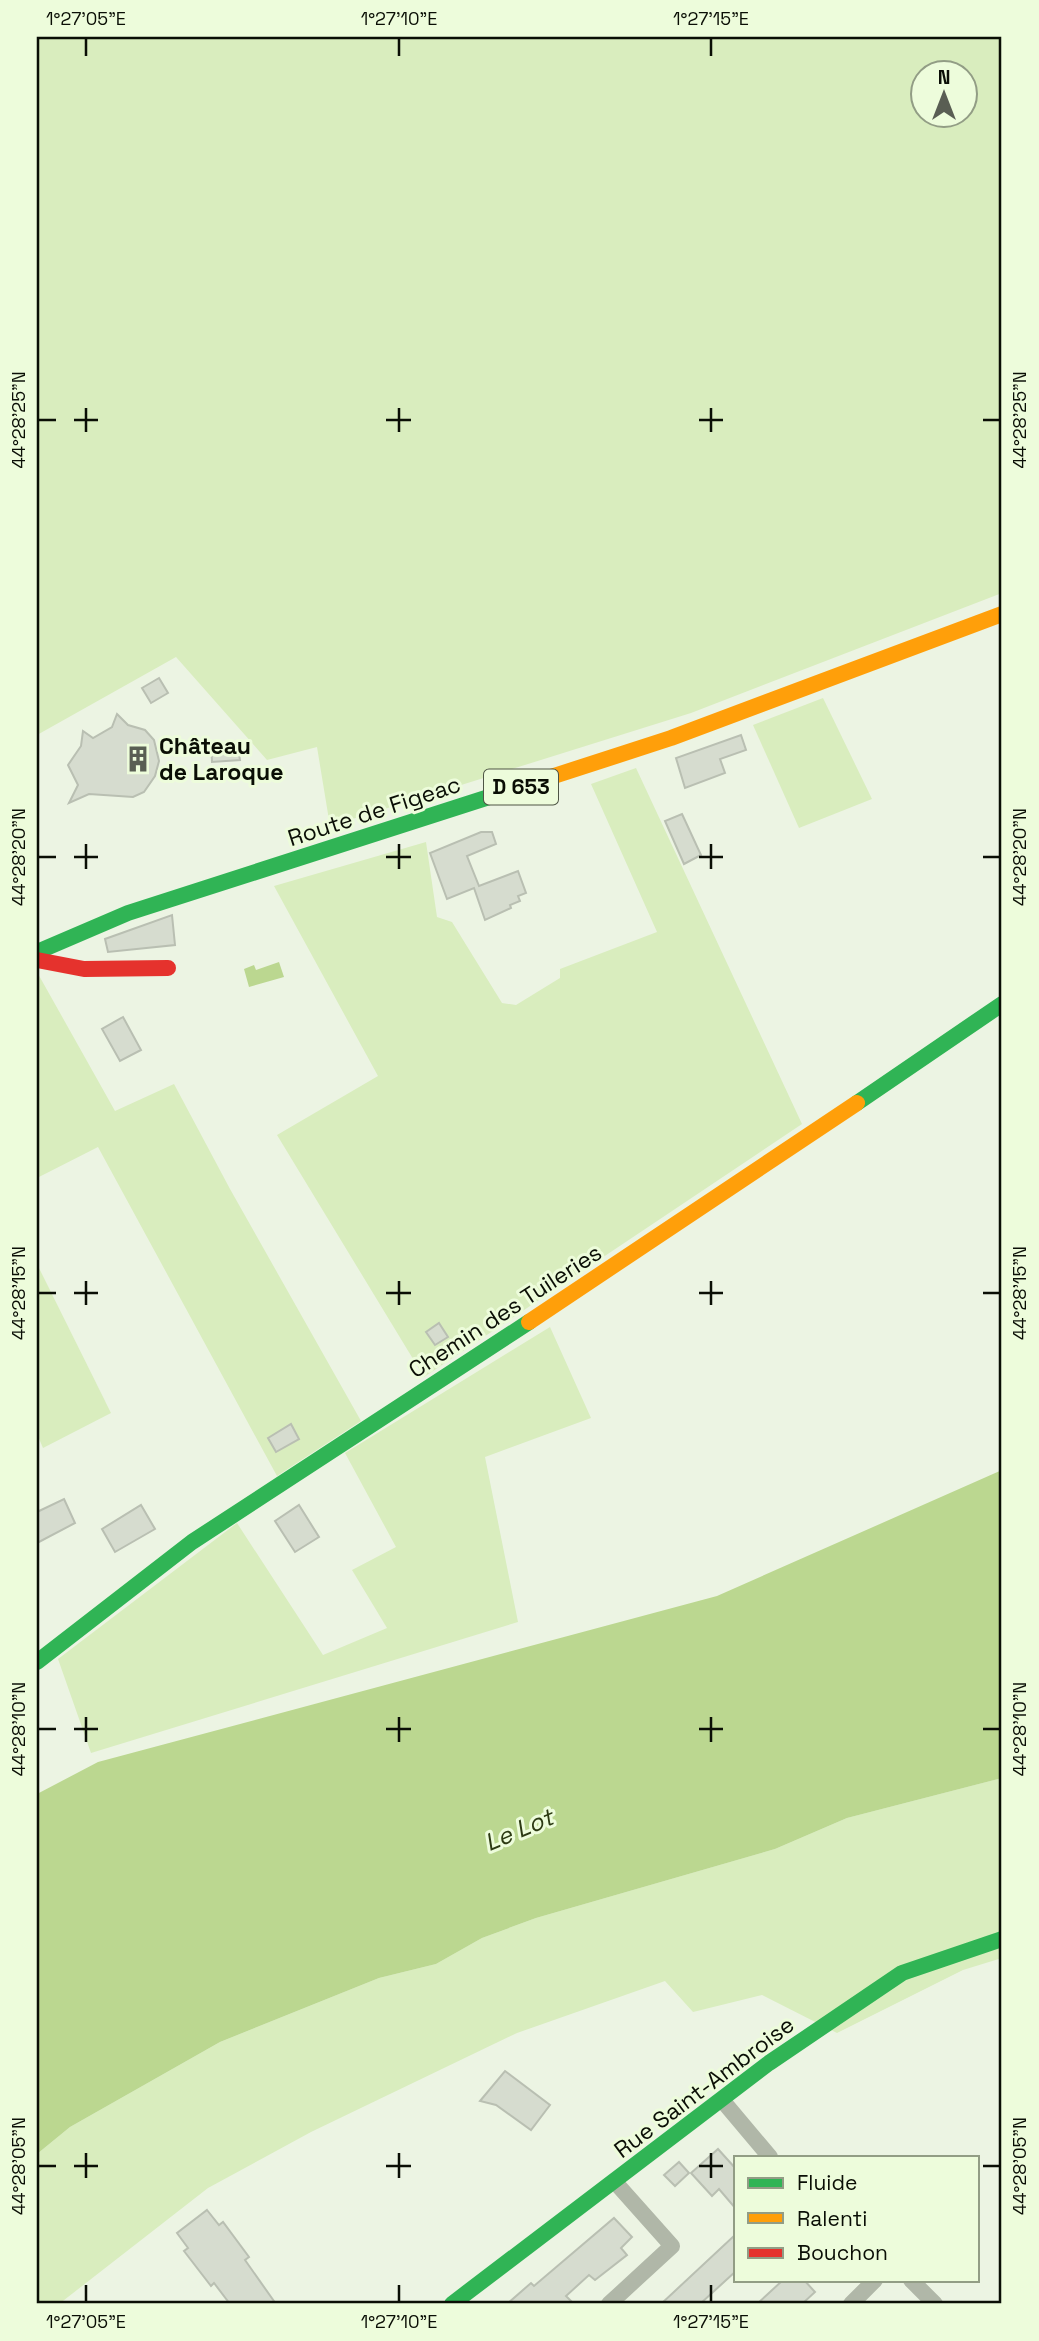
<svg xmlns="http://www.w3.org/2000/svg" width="1039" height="2341" font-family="'Space Grotesk',sans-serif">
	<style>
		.green { fill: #d9edbe; fill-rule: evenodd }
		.water { fill: #bbd790 }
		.building { fill: #d6dccf; stroke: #b9bfb2; stroke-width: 2 }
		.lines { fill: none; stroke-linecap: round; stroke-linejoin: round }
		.street { stroke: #b0b7a8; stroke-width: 16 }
		.fast { stroke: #30b455; stroke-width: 16 }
		.slow { stroke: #ff9f0a; stroke-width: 16 }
		.jam { stroke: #e5322d; stroke-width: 16 }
		.ticks { fill: none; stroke: #0a0e05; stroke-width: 2.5 }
		.labels { text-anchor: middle; stroke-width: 6; stroke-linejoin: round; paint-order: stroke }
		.shield { fill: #edfcdb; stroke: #4e5545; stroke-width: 2 }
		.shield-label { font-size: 21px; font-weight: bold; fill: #0a0e05 }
		.poi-label { font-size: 23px; font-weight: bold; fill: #0a0e05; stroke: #edfcdb; text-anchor: start }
		.street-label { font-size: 23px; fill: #0a0e05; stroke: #edfcdb }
		.water-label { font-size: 24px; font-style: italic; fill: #2c3a13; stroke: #edfcdb }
		.neatline { fill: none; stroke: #0a0e05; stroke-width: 2.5 }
		.ticks-label { font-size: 18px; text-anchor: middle; fill: #0a0e05 }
	</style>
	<rect width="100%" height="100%" fill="#ecf4e3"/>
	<g class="green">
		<path d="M 37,37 L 1002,37 L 1002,593 L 691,713 L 330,826 L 317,747 L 267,760 L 176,657 L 37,735 ZM 923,74 L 965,74 L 965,116 L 923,116 Z"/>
		<path d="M 823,698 L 872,799 L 799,828 L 753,725 Z"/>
		<path d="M 636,768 L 802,1124 L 424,1377 L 277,1135 L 378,1076 L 274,886 L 426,842 L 437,917 L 452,922 L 502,1003 L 516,1005 L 560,978 L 560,969 L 657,932 L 591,784 Z"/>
		<path d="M 37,972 L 115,1111 L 174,1084 L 230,1189 L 361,1421 L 277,1476 L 98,1147 L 37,1178 Z"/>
		<path d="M 37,1264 L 111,1413 L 43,1448 L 37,1434 Z"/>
		<path d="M 550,1327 L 591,1418 L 485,1457 L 518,1622 L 91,1753 L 58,1659 L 237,1523 L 323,1655 L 387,1628 L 352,1570 L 396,1547 L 345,1453 Z"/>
		<path d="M 1002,1778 L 1002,1958 L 963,1970 L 837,2033 L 762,1995 L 693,2012 L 665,1981 L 517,2033 L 311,2132 L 208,2188 L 59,2304 L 37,2304 L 37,2154 L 70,2127 L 220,2042 L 379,1978 L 436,1964 L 482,1938 L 536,1918 L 775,1849 L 847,1818 Z"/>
	</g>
	<g class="water">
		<path d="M 279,962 L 284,977 L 249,987 L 244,969 L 254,965 L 256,970 Z"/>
		<path d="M 1002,1470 L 1002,1778 L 847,1818 L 775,1849 L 536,1918 L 482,1938 L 436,1964 L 379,1978 L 220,2042 L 70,2127 L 37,2154 L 37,1794 L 98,1762 L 717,1596 Z"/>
	</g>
	<g class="building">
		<path d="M 159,678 L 168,693 L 151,703 L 142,688 Z"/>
		<path d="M 117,714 L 128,725 L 145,730 L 154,740 L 159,761 L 155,776 L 144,792 L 133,797 L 89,794 L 69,803 L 78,785 L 68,765 L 81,746 L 83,731 L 93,738 L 112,727 Z"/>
		<path d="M 741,735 L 746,750 L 720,759 L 725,773 L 685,788 L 676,758 Z"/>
		<path d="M 237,742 L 240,760 L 212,762 L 211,744 Z"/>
		<path d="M 682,814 L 701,855 L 684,864 L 665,821 Z"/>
		<path d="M 481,832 L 492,832 L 496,844 L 467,856 L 479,886 L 518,871 L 526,893 L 518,896 L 520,901 L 510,905 L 511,908 L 485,920 L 474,888 L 447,899 L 430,853 Z"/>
		<path d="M 172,915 L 175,945 L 108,952 L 105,939 Z"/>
		<path d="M 123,1017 L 141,1050 L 120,1061 L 102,1029 Z"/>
		<path d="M 439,1323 L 448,1337 L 435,1345 L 426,1332 Z"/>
		<path d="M 291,1424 L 299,1439 L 276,1452 L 268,1438 Z"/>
		<path d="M 64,1499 L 75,1523 L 37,1543 L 37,1512 Z"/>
		<path d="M 141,1505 L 155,1529 L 115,1552 L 102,1529 Z"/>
		<path d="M 299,1505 L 319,1537 L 295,1552 L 275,1521 Z"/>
		<path d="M 505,2071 L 550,2105 L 531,2130 L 496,2105 L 480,2101 Z"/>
		<path d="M 718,2149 L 736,2169 L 736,2209 L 719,2189 L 712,2196 L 691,2173 Z"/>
		<path d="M 679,2162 L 689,2173 L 675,2186 L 664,2175 Z"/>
		<path d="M 207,2210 L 219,2225 L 223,2222 L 249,2257 L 245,2260 L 276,2304 L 230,2304 L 214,2283 L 211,2286 L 184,2251 L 188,2248 L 177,2233 Z"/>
		<path d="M 614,2218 L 632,2237 L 621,2248 L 627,2255 L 595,2280 L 589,2275 L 566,2296 L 574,2304 L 507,2304 L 531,2283 L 534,2286 Z"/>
		<path d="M 736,2234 L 736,2271 L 700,2304 L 661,2304 Z"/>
		<path d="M 783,2280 L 804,2280 L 815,2292 L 802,2304 L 757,2304 Z"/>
	</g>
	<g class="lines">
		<g class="street">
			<path d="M 722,2100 L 770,2157"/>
			<path d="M 911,2280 L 935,2304"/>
			<path d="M 609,2304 L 672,2246 L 615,2182"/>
			<path d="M 851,2304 L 875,2280"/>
		</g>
		<g class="fast">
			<path d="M 37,952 L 128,913 L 517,788"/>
			<path d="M 857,1103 L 1002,1004"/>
			<path d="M 37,1662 L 192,1542 L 529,1322"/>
			<path d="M 452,2304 L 769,2063 L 902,1973 L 1002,1939"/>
		</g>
		<g class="slow">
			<path d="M 517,788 L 671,738 L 1002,614"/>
			<path d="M 529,1322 L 857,1103"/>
		</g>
		<path class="jam" d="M 37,960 L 84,969 L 168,968"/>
	</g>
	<path class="ticks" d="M 86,38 L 86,56M 399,38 L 399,56M 711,38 L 711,56M 86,408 L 86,432M 399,408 L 399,432M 711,408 L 711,432M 38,420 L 56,420M 74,420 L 98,420M 386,420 L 411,420M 699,420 L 723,420M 983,420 L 1000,420M 86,844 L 86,869M 399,844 L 399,869M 711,844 L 711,869M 38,857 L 56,857M 74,857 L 98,857M 386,857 L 411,857M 699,857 L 723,857M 983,857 L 1000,857M 86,1281 L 86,1305M 399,1281 L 399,1305M 711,1281 L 711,1305M 38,1293 L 56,1293M 74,1293 L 98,1293M 386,1293 L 411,1293M 699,1293 L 723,1293M 983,1293 L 1000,1293M 86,1717 L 86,1742M 399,1717 L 399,1742M 711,1717 L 711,1742M 38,1729 L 56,1729M 74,1729 L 98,1729M 386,1729 L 411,1729M 699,1729 L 723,1729M 983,1729 L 1000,1729M 86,2153 L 86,2178M 399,2153 L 399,2178M 711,2153 L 711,2178M 38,2166 L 56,2166M 74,2166 L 98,2166M 386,2166 L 411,2166M 699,2166 L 723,2166M 983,2166 L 1000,2166M 86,2285 L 86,2302M 399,2285 L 399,2302M 711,2285 L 711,2302"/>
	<defs>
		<g id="building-bare" transform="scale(2.1)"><path d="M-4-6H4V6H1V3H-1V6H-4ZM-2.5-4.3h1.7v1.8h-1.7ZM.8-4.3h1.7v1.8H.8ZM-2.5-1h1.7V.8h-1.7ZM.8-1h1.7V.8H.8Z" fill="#595e53" stroke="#edfcdb" stroke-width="2.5" paint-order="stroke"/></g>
	</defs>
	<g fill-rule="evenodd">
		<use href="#building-bare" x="138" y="759"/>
	</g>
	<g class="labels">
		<rect class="shield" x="484" y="769.5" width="74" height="35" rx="5"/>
		<g class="shield-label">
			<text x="521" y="794">D 653</text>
		</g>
		<g class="poi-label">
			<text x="159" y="754">Château<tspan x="159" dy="26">de Laroque</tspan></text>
		</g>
		<g class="street-label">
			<text transform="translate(374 811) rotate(-18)" y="8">Route de Figeac</text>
			<text transform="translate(505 1311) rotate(-33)" y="8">Chemin des Tuileries</text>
			<text transform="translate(704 2087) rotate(-37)" y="8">Rue Saint-Ambroise</text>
		</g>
		<g class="water-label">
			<text transform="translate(519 1830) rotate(-23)" y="8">Le Lot</text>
		</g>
	</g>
	<rect width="1039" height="2341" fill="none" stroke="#edfcdb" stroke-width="77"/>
	<rect x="734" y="2156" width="245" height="126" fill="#edfcdb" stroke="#929d85" stroke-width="2"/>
	<rect x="748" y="2178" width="35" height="10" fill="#30b455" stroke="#929d85" stroke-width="2"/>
	<text x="797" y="2190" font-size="21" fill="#0a0e05">Fluide</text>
	<rect x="748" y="2213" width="35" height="10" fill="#ff9f0a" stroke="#929d85" stroke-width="2"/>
	<text x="797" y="2226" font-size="21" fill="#0a0e05">Ralenti</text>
	<rect x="748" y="2248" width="35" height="10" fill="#e5322d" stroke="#929d85" stroke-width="2"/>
	<text x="797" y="2260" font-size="21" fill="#0a0e05">Bouchon</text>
	<g transform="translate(944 94)"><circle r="33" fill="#edfcdb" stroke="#929d85" stroke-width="2"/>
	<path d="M0-5L12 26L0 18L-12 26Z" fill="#595e53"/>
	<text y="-10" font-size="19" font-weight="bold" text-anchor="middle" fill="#0a0e05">N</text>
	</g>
	<rect x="38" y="38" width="962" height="2264" class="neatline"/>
	<g class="ticks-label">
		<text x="86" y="25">1°27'05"E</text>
		<text x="399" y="25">1°27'10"E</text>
		<text x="711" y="25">1°27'15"E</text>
		<text transform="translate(19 420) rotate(-90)" y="6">44°28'25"N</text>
		<text transform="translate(1020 420) rotate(-90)" y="6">44°28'25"N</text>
		<text transform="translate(19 857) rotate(-90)" y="6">44°28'20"N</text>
		<text transform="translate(1020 857) rotate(-90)" y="6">44°28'20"N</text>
		<text transform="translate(19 1293) rotate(-90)" y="6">44°28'15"N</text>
		<text transform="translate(1020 1293) rotate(-90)" y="6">44°28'15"N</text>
		<text transform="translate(19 1729) rotate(-90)" y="6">44°28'10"N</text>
		<text transform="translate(1020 1729) rotate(-90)" y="6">44°28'10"N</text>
		<text transform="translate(19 2166) rotate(-90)" y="6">44°28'05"N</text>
		<text transform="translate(1020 2166) rotate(-90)" y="6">44°28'05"N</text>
		<text x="86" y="2328">1°27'05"E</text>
		<text x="399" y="2328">1°27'10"E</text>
		<text x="711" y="2328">1°27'15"E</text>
	</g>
</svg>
